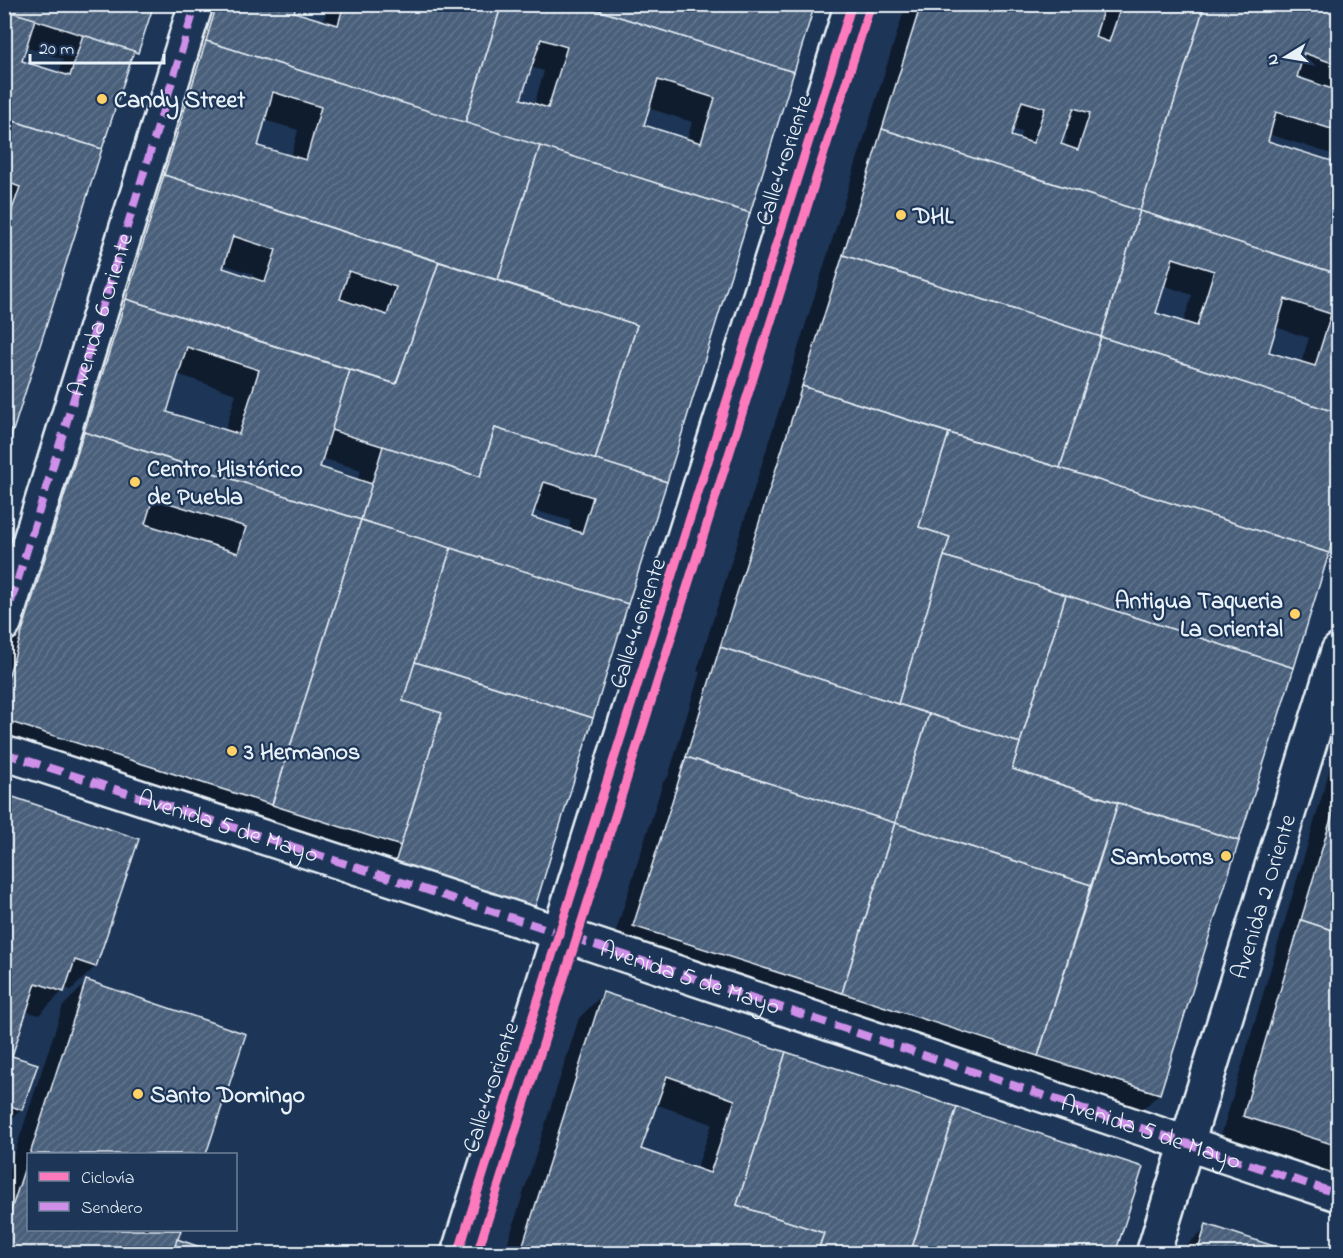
<svg xmlns="http://www.w3.org/2000/svg" width="1343" height="1258" font-family="'Indie Flower',sans-serif">
	<style>
		.shadow { fill: #0007; fill-rule: evenodd }
		.building { fill: url(#building-hatch); stroke: #e8f1f8; stroke-width: 1.5; fill-rule: evenodd }
		.lines { fill: none; stroke-linecap: round; stroke-linejoin: round }
		.street-casing { stroke: #e8f1f8; stroke-width: 38 }
		.street { stroke: #1d3557; stroke-width: 33 }
		.quiet { stroke: #ce8fe9; stroke-width: 8; stroke-dasharray: 15 8; stroke-linecap: butt }
		.cycleway-casing { stroke: #1d3557; stroke-width: 13 }
		.cycleway { stroke: #fd7abc; stroke-width: 9 }
		.poi-dot { fill: #ffd166; stroke: #1d3557; stroke-width: 2 }
		.labels { text-anchor: middle; stroke-width: 4.5; stroke-linejoin: round; paint-order: stroke }
		.poi-label { font-size: 24px; font-weight: bold; fill: #e8f1f8; stroke: #1d3557; text-anchor: start }
		.street-label { font-size: 24px; fill: #e8f1f8; stroke: #1d3557 }
	</style>
	<defs>
		<pattern id="building-hatch" width="6" height="6" patternUnits="userSpaceOnUse" patternTransform="scale(1.5)"><rect width="6" height="6" fill="#495e7a"/><path d="M-1 1l2-2M0 6l6-6M5 7l2-2" fill="none" stroke="#63768e"/></pattern>
	</defs>
	<rect width="100%" height="100%" fill="#1d3557"/>
	<filter id="ink" filterUnits="userSpaceOnUse"><feTurbulence type="fractalNoise" baseFrequency=".0167" numOctaves="2"/><feDisplacementMap in="SourceGraphic" scale="12" xChannelSelector="R" yChannelSelector="G"/><feConvolveMatrix kernelMatrix="1 2 1 2 8 2 1 2 1" color-interpolation-filters="sRGB"/></filter>
	<g filter="url(#ink)">
		<g class="shadow">
			<path d="M 4,4 L 137,52 L 130,58 L 4,454 ZM 25,47 L 63,59 L 59,74 L 20,62 Z"/>
			<path d="M 202,4 L 295,4 L 293,13 L 323,22 L 329,4 L 813,4 L 534,906 L 510,930 L 4,751 L 4,641 ZM 530,67 L 544,71 L 534,105 L 519,100 ZM 648,108 L 692,122 L 687,140 L 642,126 ZM 264,120 L 298,130 L 291,157 L 256,147 ZM 222,264 L 253,274 L 251,279 L 221,269 ZM 177,374 L 236,394 L 225,431 L 166,413 ZM 321,458 L 361,470 L 357,481 L 318,468 ZM 533,510 L 571,521 L 568,530 L 530,518 Z"/>
			<path d="M 906,4 L 1338,4 L 1338,156 L 1268,134 L 1266,142 L 1338,164 L 1338,519 L 1159,1094 L 1135,1117 L 610,950 L 663,782 L 668,777 L 700,672 L 697,671 ZM 1296,75 L 1321,84 L 1320,86 L 1295,78 ZM 1011,129 L 1022,132 L 1019,140 L 1009,137 ZM 1063,135 L 1067,137 L 1064,147 L 1060,145 ZM 1163,285 L 1192,295 L 1183,323 L 1154,314 ZM 1275,327 L 1309,338 L 1301,363 L 1267,353 Z"/>
			<path d="M 1338,742 L 1338,1048 L 1333,1064 L 1338,1066 L 1338,1177 L 1220,1139 Z"/>
			<path d="M 4,795 L 137,840 L 95,967 L 71,990 L 64,988 L 62,992 L 39,1015 L 25,1011 L 10,1056 L 21,1109 L 4,1126 Z"/>
			<path d="M 87,982 L 244,1035 L 204,1154 L 28,1154 L 28,1230 L 179,1230 L 176,1240 L 4,1254 L 4,1185 L 63,1006 Z"/>
			<path d="M 603,994 L 1113,1254 L 504,1254 L 579,1018 ZM 655,1104 L 712,1124 L 696,1170 L 639,1150 Z"/>
			<path d="M 1207,1226 L 1293,1254 L 1182,1254 L 1183,1249 Z"/>
		</g>
		<g class="building">
			<path d="M 4,4 L 154,4 L 138,53 L 4,10 Z"/>
			<path d="M 217,4 L 297,4 L 294,12 L 338,25 L 344,4 L 502,4 L 465,123 L 206,41 Z"/>
			<path d="M 502,4 L 579,4 L 794,72 L 750,213 L 465,123 ZM 541,39 L 567,47 L 548,108 L 521,99 ZM 658,80 L 715,98 L 701,143 L 644,125 Z"/>
			<path d="M 579,4 L 815,4 L 794,72 Z"/>
			<path d="M 921,4 L 1105,4 L 1095,37 L 1109,42 L 1122,4 L 1205,4 L 1140,211 L 882,129 ZM 1022,101 L 1045,108 L 1033,143 L 1011,136 ZM 1074,108 L 1090,113 L 1078,150 L 1061,144 Z"/>
			<path d="M 1205,4 L 1338,4 L 1338,65 L 1304,53 L 1297,77 L 1338,91 L 1338,131 L 1276,112 L 1268,141 L 1338,163 L 1338,274 L 1140,211 Z"/>
			<path d="M 4,10 L 35,19 L 22,61 L 70,76 L 83,35 L 134,51 L 102,149 L 4,118 Z"/>
			<path d="M 206,41 L 540,146 L 498,280 L 164,175 ZM 273,92 L 321,107 L 306,160 L 258,146 Z"/>
			<path d="M 4,118 L 102,149 L 13,431 L 4,428 L 4,233 L 20,187 L 4,181 Z"/>
			<path d="M 882,129 L 1140,211 L 1101,337 L 843,255 Z"/>
			<path d="M 540,146 L 750,213 L 667,482 L 595,460 L 637,325 L 498,280 Z"/>
			<path d="M 164,175 L 439,262 L 396,384 L 126,299 ZM 233,236 L 276,250 L 265,282 L 223,268 ZM 349,271 L 396,287 L 387,315 L 340,299 Z"/>
			<path d="M 1140,211 L 1338,274 L 1338,413 L 1101,337 ZM 1173,258 L 1214,271 L 1197,326 L 1156,313 ZM 1285,299 L 1331,314 L 1315,366 L 1269,352 Z"/>
			<path d="M 843,255 L 1101,337 L 1060,468 L 802,386 Z"/>
			<path d="M 439,262 L 637,325 L 595,460 L 495,428 L 480,477 L 331,430 L 350,370 L 396,384 Z"/>
			<path d="M 126,299 L 350,370 L 320,467 L 372,484 L 361,520 L 84,432 ZM 187,347 L 259,370 L 239,434 L 167,412 Z"/>
			<path d="M 1101,337 L 1338,413 L 1338,523 L 1329,553 L 1060,468 Z"/>
			<path d="M 802,386 L 949,433 L 919,527 L 950,537 L 898,704 L 720,647 Z"/>
			<path d="M 4,428 L 13,431 L 4,459 Z"/>
			<path d="M 495,428 L 667,482 L 628,604 L 361,520 L 383,446 L 480,477 ZM 544,482 L 593,497 L 582,533 L 532,517 Z"/>
			<path d="M 84,432 L 361,520 L 272,805 L 4,720 L 4,690 ZM 153,498 L 246,527 L 238,553 L 145,524 Z"/>
			<path d="M 949,433 L 1329,553 L 1294,668 L 944,556 L 950,537 L 919,527 Z"/>
			<path d="M 361,520 L 451,548 L 403,701 L 442,713 L 401,846 L 272,805 Z"/>
			<path d="M 451,548 L 628,604 L 593,718 L 415,662 Z"/>
			<path d="M 944,556 L 1066,595 L 1020,743 L 898,704 Z"/>
			<path d="M 1066,595 L 1294,668 L 1239,841 L 1012,769 Z"/>
			<path d="M 720,647 L 929,714 L 895,823 L 686,757 Z"/>
			<path d="M 415,662 L 593,718 L 535,907 L 395,863 L 442,713 L 403,701 Z"/>
			<path d="M 929,714 L 1020,743 L 1012,769 L 1118,803 L 1091,885 L 895,823 Z"/>
			<path d="M 686,757 L 895,823 L 842,993 L 633,926 Z"/>
			<path d="M 4,794 L 139,839 L 96,967 L 75,960 L 64,992 L 36,983 L 12,1056 L 38,1064 L 22,1110 L 4,1104 Z"/>
			<path d="M 1338,795 L 1338,932 L 1301,920 Z"/>
			<path d="M 1118,803 L 1239,841 L 1160,1094 L 1038,1056 Z"/>
			<path d="M 895,823 L 1091,885 L 1038,1056 L 842,993 Z"/>
			<path d="M 1301,920 L 1338,932 L 1338,1053 L 1335,1063 L 1338,1064 L 1338,1146 L 1243,1116 Z"/>
			<path d="M 86,980 L 246,1034 L 206,1154 L 30,1154 Z"/>
			<path d="M 603,992 L 786,1052 L 737,1205 L 824,1233 L 817,1254 L 520,1254 ZM 667,1076 L 735,1100 L 710,1173 L 641,1149 Z"/>
			<path d="M 786,1052 L 957,1107 L 910,1254 L 817,1254 L 824,1233 L 737,1205 Z"/>
			<path d="M 957,1107 L 1143,1167 L 1115,1254 L 910,1254 Z"/>
			<path d="M 28,1158 L 28,1230 L 181,1230 L 173,1254 L 4,1254 L 4,1232 Z"/>
			<path d="M 1206,1224 L 1298,1254 L 1197,1254 Z"/>
			<path d="M 177,1239 L 220,1254 L 173,1254 Z"/>
		</g>
		<g class="lines">
			<g class="street-casing">
				<g id="street">
					<path id="s1" d="M 4,624 L 196,4"/>
					<path id="s2" d="M 4,753 L 559,933 L 1338,1194"/>
					<path d="M 458,1254 L 852,4"/>
					<path id="s3" d="M 1153,1254 L 1338,651"/>
				</g>
			</g>
			<use href="#street" class="street"/>
			<g class="quiet">
				<path d="M 4,624 L 196,4"/>
				<path d="M 4,753 L 559,933 L 1338,1194"/>
			</g>
			<g class="cycleway-casing">
				<g id="cycleway">
					<path d="M 458,1254 L 852,4"/>
					<path d="M 477,1254 L 871,4"/>
				</g>
			</g>
			<use href="#cycleway" class="cycleway"/>
		</g>
	</g>
	<g class="poi-dot">
		<circle cx="102" cy="99" r="6"/>
		<circle cx="901" cy="215" r="6"/>
		<circle cx="135" cy="482" r="6"/>
		<circle cx="1295" cy="614" r="6"/>
		<circle cx="232" cy="751" r="6"/>
		<circle cx="1226" cy="856" r="6"/>
		<circle cx="138" cy="1094" r="6"/>
	</g>
	<g class="labels">
		<g class="poi-label">
			<text x="114" y="107">Candy Street</text>
			<text x="913" y="223">DHL</text>
			<text x="147" y="476">Centro Histórico<tspan x="147" dy="28">de Puebla</tspan></text>
			<text x="1283" y="608" text-anchor="end">Antigua Taqueria<tspan x="1283" dy="28">La Oriental</tspan></text>
			<text x="244" y="759">3 Hermanos</text>
			<text x="1214" y="864" text-anchor="end">Samborns</text>
			<text x="150" y="1102">Santo Domingo</text>
		</g>
		<g class="street-label">
			<text transform="translate(783 160) rotate(-72)" y="8">Calle 4 Oriente</text>
			<text dy="8" stroke="none"><textPath href="#s1" startOffset="324">Avenida 6 Oriente</textPath></text>
			<text transform="translate(637 623) rotate(-72)" y="8">Calle 4 Oriente</text>
			<text dy="8" stroke="none"><textPath href="#s2" startOffset="236">Avenida 5 de Mayo</textPath></text>
			<text dy="8" stroke="none"><textPath href="#s3" startOffset="374">Avenida 2 Oriente</textPath></text>
			<text dy="8" stroke="none"><textPath href="#s2" startOffset="722">Avenida 5 de Mayo</textPath></text>
			<text transform="translate(490 1087) rotate(-72)" y="8">Calle 4 Oriente</text>
			<text dy="8" stroke="none"><textPath href="#s2" startOffset="1208">Avenida 5 de Mayo</textPath></text>
		</g>
	</g>
	<rect width="1343" height="1258" fill="none" stroke="#1d3557" stroke-width="24"/>
	<rect x="12" y="12" width="1319" height="1234" fill="none" stroke="#e8f1f8" stroke-width="2" filter="url(#ink)"/>
	<rect x="27" y="1153" width="210" height="78" fill="#1d3557" stroke="#6e8097" stroke-width="1.5"/>
	<rect x="39" y="1172" width="30" height="9" fill="#fd7abc" stroke="#6e8097" stroke-width="1.5"/>
	<text x="81" y="1183" font-size="18" fill="#e8f1f8">Ciclovía</text>
	<rect x="39" y="1202" width="30" height="9" fill="#ce8fe9" stroke="#6e8097" stroke-width="1.5"/>
	<text x="81" y="1213" font-size="18" fill="#e8f1f8">Sendero</text>
	<g transform="translate(1286 57) rotate(259)" stroke="#1d3557" stroke-width="4.5" paint-order="stroke">
	<path d="M0-4.5L10 22L0 15L-10 22Z" fill="#e8f1f8"/>
	<text y="-9" font-size="16" font-weight="bold" text-anchor="middle" fill="#e8f1f8">N</text>
	</g>
	<path d="M30 54v9h134v-9" fill="none" stroke="#e8f1f8" stroke-width="3"/>
	<text x="39" y="54" font-size="18" fill="#e8f1f8" stroke="#1d3557" stroke-width="4.5" paint-order="stroke">20 m</text>
</svg>
